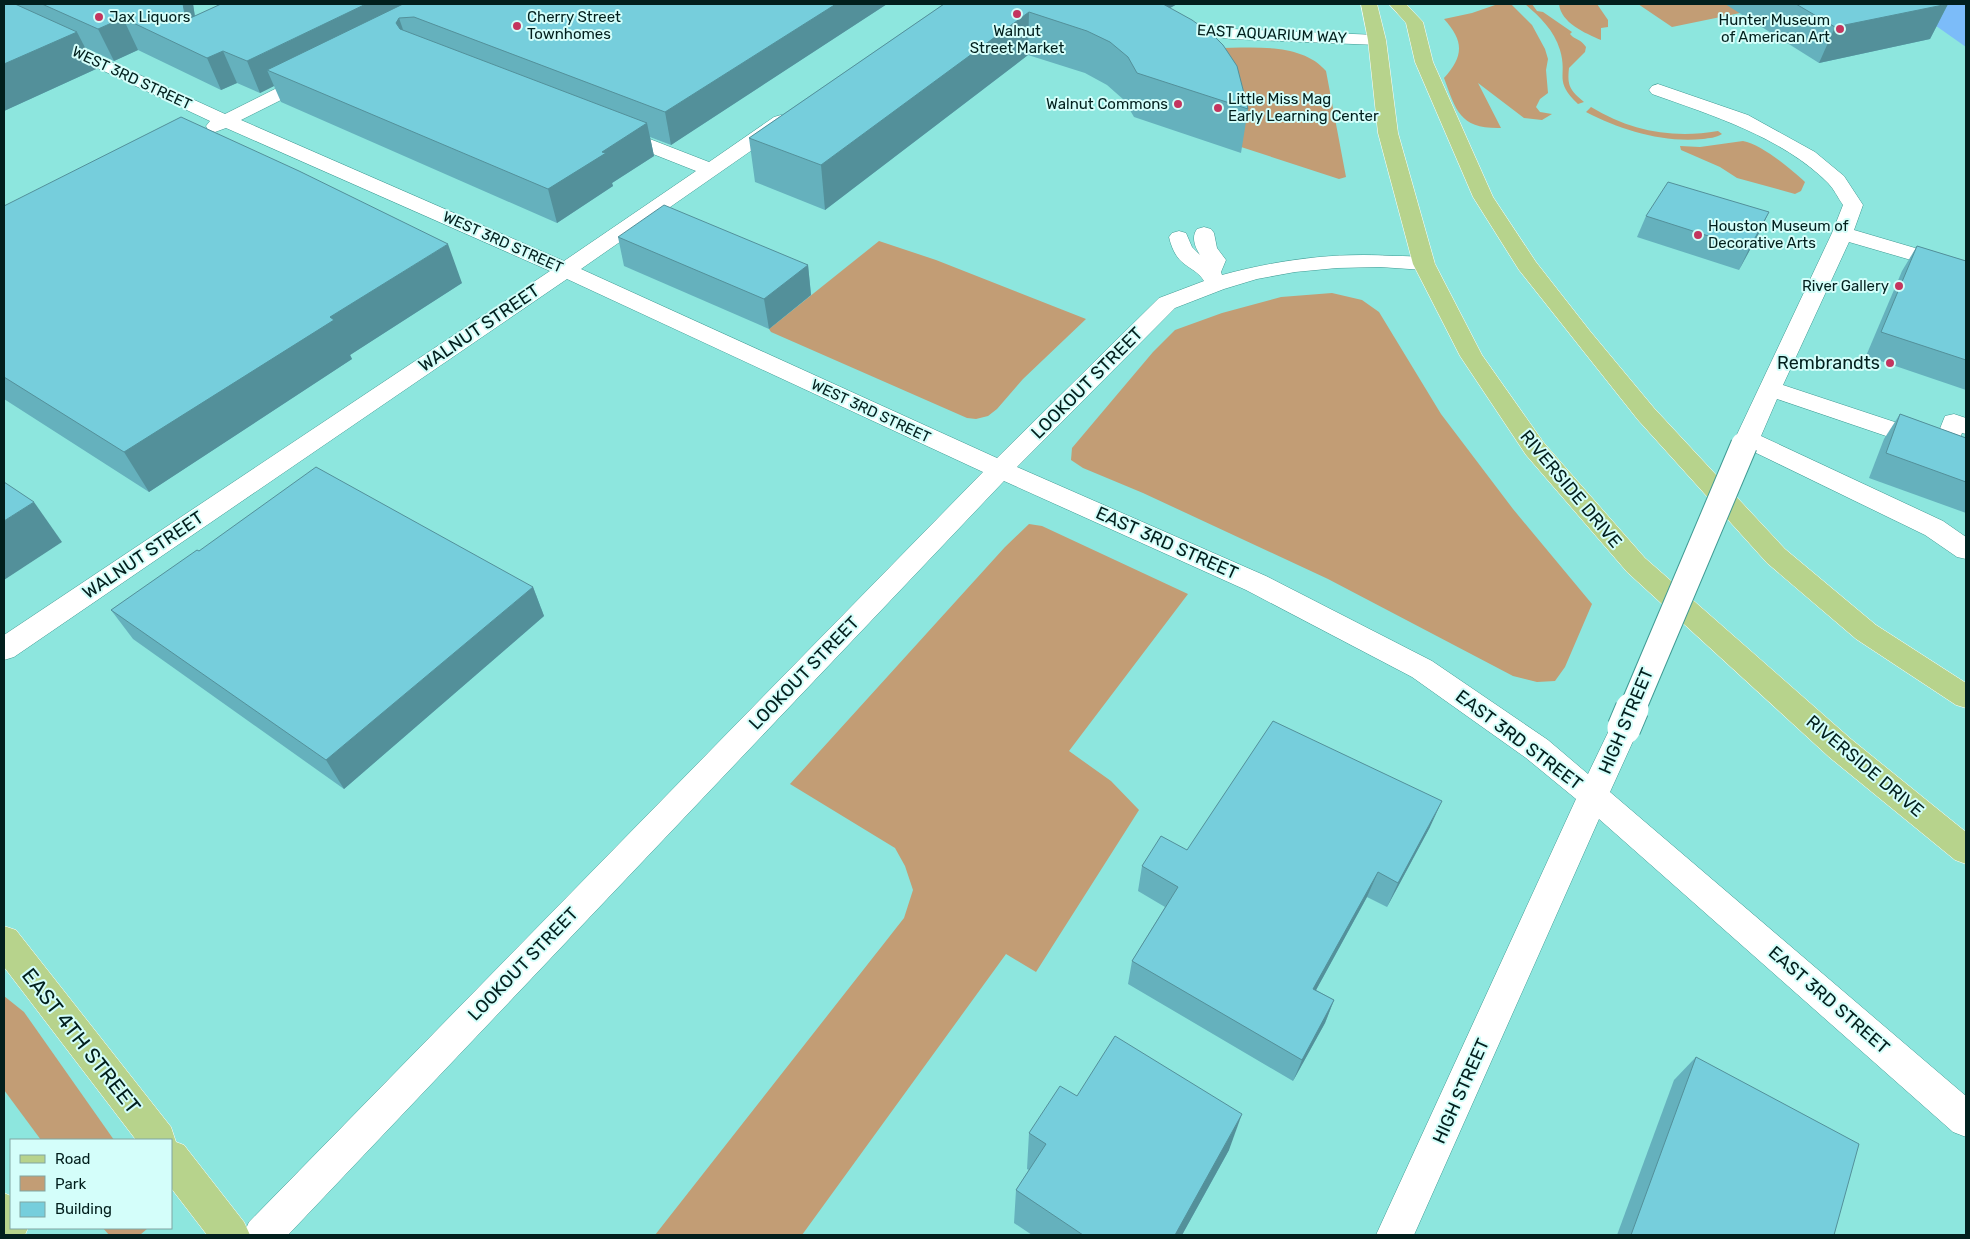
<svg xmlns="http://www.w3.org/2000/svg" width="1970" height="1239" font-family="Rubik,sans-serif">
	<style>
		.green { fill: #c29d75 }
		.water { fill: #7cbcf9 }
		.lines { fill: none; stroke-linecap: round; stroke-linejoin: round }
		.minor-casing { stroke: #3f9a93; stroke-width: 1 }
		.major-casing { stroke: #fff; stroke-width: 1 }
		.minor { fill: #fff; fill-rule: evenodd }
		.major { fill: #b7d38c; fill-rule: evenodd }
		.minor-bridge-far1-casing { stroke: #3f9a93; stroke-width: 28; stroke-linecap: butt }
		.minor-bridge-casing { stroke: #3f9a93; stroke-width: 35; stroke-linecap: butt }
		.minor-bridge-far1 { stroke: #fff; stroke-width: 26 }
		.minor-bridge { stroke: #fff; stroke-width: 33 }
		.wall { fill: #65b1bd }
		.shaded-wall { fill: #53909a }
		.building { fill: #76cedc; stroke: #53909a }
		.poi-dot { fill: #c4355e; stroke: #d4fefa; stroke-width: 2 }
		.labels { text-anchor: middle; stroke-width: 4; stroke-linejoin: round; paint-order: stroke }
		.far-poi-label { font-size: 15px; fill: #021f1d; stroke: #d4fefa; text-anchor: start }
		.far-street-label { font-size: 15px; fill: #021f1d; stroke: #d4fefa }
		.street-label { font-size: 18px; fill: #021f1d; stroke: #d4fefa }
		.poi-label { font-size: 18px; fill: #021f1d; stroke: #d4fefa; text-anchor: end }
		.near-street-label { font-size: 21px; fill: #021f1d; stroke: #d4fefa }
	</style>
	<rect width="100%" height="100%" fill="#8de6de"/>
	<g class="green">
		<path d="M 1498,4 L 1511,4 L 1532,25 L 1545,49 L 1548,59 L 1546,70 L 1548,93 L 1540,99 L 1536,107 L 1540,112 L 1552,114 L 1542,120 L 1524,118 L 1478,83 L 1501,128 C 1460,129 1456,111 1444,78 C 1464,56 1464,41 1444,19 L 1472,13 Z"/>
		<path d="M 1525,4 L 1532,4 L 1537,11 L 1543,12 L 1572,32 L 1570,34 C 1576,41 1580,38 1586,47 L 1585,52 L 1569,68 C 1567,86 1570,90 1584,102 L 1578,104 C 1553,80 1568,77 1560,50 C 1554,30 1540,17 1525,4 Z"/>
		<path d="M 1559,4 L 1597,4 L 1608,20 L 1608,27 L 1601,28 L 1601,40 C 1585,33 1561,23 1559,4 Z"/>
		<path d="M 1638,4 L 1788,4 L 1796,8 L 1740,13 L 1672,27 Z"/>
		<path d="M 1207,48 C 1245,49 1300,40 1326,71 L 1346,177 L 1339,179 L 1238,146 Z"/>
		<path d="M 1591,107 C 1630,131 1673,139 1718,131 L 1722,134 C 1716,138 1709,138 1703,139 C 1662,143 1621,130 1586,112 Z"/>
		<path d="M 1743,141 C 1761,144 1791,169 1805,182 L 1801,191 L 1795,194 L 1737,178 L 1720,167 L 1681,150 L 1680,146 L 1700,147 Z"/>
		<path d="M 879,241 L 936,260 L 1086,319 L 1023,379 L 997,409 L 988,416 L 976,419 L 967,418 L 771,332 L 769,329 Z"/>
		<path d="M 1332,293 L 1362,300 L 1379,312 L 1441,414 L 1513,509 L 1592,604 L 1565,667 L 1555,681 L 1537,682 L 1513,676 L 1328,579 L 1143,493 L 1083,468 L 1071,460 L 1072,448 L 1153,352 L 1175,330 L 1222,313 L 1281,297 Z"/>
		<path d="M 1029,524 L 1042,526 L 1188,594 L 1069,751 L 1111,781 L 1139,810 L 1036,972 L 1006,954 L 802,1235 L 655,1235 L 904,918 L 913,890 L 905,866 L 895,848 L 790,784 L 1005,547 Z"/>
		<path d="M 4,996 L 24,1012 L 114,1140 L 41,1140 L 4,1090 Z"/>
		<path d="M 103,1228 L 148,1228 L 140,1235 L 109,1235 Z"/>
	</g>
	<path class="water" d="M 1905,4 L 1966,4 L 1966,47 Z"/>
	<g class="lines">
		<g class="minor-casing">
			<g id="minor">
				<path d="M 4,13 L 225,114 L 305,74 L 311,73 L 317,74 L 320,78 L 317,82 L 241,120 L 564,261 L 696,171 L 610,137 L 607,133 L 610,129 L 617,127 L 624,129 L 709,162 L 774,117 L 781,115 L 788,117 L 790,121 L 788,125 L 581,269 L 997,458 L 1159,298 L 1204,281 C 1199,272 1190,269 1182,262 C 1175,256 1171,246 1169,237 L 1172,233 L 1179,231 L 1186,233 L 1192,247 L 1200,255 C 1195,247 1191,237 1197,229 L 1204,227 L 1211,229 L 1214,233 L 1217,248 L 1226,260 L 1221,272 L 1222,275 C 1277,260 1336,252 1393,256 C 1406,256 1419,256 1432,259 L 1435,264 L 1432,269 L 1424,270 L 1380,267 L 1337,268 L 1295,272 L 1257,279 L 1224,289 L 1175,308 L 1017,467 L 1266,576 L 1432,661 L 1548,740 L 1588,774 L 1614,720 L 1624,716 L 1634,720 L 1639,728 L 1610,792 L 1966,1096 L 1966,1137 L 1953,1132 L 1599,819 L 1414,1235 L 1376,1235 L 1576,799 L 1526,758 L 1412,677 L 1246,590 L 1004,481 L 288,1235 L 243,1235 L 249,1222 L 983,472 L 567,279 L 14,657 L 4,660 L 4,635 L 550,271 L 226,128 L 215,132 L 208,130 L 206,126 L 210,121 L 4,24 Z"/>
				<path d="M 1173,22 L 1232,29 L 1377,35 L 1383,36 L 1386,40 L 1383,44 L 1377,45 L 1232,39 L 1167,31 L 1164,27 L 1167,23 Z"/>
				<path d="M 1658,84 L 1748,115 L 1815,152 L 1844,176 L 1863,205 L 1854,230 L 1966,263 L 1966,276 L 1849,242 L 1783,385 L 1937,436 L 1945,416 L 1954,414 L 1966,418 L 1966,434 L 1962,433 L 1954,453 L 1945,455 L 1936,453 L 1777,399 L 1761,436 L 1943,521 L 1966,537 L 1966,559 L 1957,557 L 1925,535 L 1752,451 L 1744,453 L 1735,451 L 1732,445 L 1832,233 L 1843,205 C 1838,198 1834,189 1828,183 C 1782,137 1711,115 1652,94 L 1649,90 L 1652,86 Z"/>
			</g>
		</g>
		<g class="major-casing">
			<g id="major">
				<path d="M 1361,4 L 1377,4 L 1386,40 L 1398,133 L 1435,264 L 1482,355 L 1544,443 L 1645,558 L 1851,739 L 1966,832 L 1966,864 L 1955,860 L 1829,757 L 1627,572 L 1526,455 L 1460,356 L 1413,264 L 1378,133 L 1368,40 Z"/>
				<path d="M 1389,4 L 1406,4 L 1423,22 L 1433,62 L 1493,197 L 1536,262 L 1590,331 L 1654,408 L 1785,549 L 1876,625 L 1966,683 L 1966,708 L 1956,705 L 1856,639 L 1767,563 L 1638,420 L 1519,270 L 1473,197 L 1415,62 L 1406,23 Z"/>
				<path d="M 4,926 L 16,930 L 171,1127 L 176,1142 L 184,1145 L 244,1222 L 250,1235 L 207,1235 L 171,1188 L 171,1140 L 136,1140 L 4,967 Z"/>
				<path d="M 4,1193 L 11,1196 L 11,1228 L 28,1228 L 25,1235 L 4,1235 Z"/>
			</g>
		</g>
		<use href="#minor" class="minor"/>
		<use href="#major" class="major"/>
		<g class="minor-bridge-far1-casing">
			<path id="minor-bridge-far1" d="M 1632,710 L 1744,445"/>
		</g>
		<g class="minor-bridge-casing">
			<path id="minor-bridge" d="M 1624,728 L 1632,709"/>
		</g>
		<use href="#minor-bridge-far1" class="minor-bridge-far1"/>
		<use href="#minor-bridge" class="minor-bridge"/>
	</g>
	<g class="wall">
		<path d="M 4,4 L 193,4 L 195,16 L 221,4 L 887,4 L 671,145 L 650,137 L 654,156 L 612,183 L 613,186 L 557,223 L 281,102 L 274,86 L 260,93 L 237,83 L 221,90 L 138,50 L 114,61 L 84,47 L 96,69 L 4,111 Z"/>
		<path d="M 944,4 L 1177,4 L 1170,8 L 1248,109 L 1241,153 L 1134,117 L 1124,100 L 1107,85 L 1085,73 L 1028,55 L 825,210 L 755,182 L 749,138 Z"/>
		<path d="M 1725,4 L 1948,4 L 1930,39 L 1819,63 Z"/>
		<path d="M 4,206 L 462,283 L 350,355 L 352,359 L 149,492 L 4,399 Z"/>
		<path d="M 1646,216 L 1759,233 L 1739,270 L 1637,237 Z"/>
		<path d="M 618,237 L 808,265 L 811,295 L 769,329 L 624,266 Z"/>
		<path d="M 1917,246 L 1966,261 L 1966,390 L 1866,356 L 1902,271 Z"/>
		<path d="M 1900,414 L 1966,438 L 1966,513 L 1869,478 L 1884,439 Z"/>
		<path d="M 199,551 L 533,587 L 544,616 L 344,789 L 133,639 L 111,610 Z"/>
		<path d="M 1430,827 L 1387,907 L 1367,897 L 1316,990 L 1334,1000 L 1325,1023 L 1293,1081 L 1128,984 L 1132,961 L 1165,907 L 1138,891 L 1142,866 Z"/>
		<path d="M 1696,1057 L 1834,1235 L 1617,1235 L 1674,1080 Z"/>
		<path d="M 1077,1096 L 1229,1150 L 1182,1235 L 1032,1235 L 1014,1223 L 1016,1190 L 1029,1170 L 1027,1169 L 1029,1133 Z"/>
	</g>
	<g class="shaded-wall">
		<path d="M 183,4 L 193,4 L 200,52 L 186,20 Z"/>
		<path d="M 366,4 L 440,4 L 399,18 L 410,50 L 267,70 L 274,86 L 260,93 L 247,61 Z"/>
		<path d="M 836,4 L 887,4 L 671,145 L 665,112 Z"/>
		<path d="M 1157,4 L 1177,4 L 1156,16 Z"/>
		<path d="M 1948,4 L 1930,39 L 1819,63 L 1835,27 Z"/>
		<path d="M 1029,12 L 1028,55 L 825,210 L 821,165 Z"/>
		<path d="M 123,18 L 138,50 L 114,61 L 98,29 Z"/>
		<path d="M 77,32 L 96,69 L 4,111 L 4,64 Z"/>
		<path d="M 223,51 L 237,83 L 221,90 L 207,58 Z"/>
		<path d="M 647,123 L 654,156 L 612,183 L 613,186 L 557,223 L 548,189 L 602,152 Z"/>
		<path d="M 1769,212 L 1759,233 L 1739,270 L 1749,249 Z"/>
		<path d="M 448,244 L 462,283 L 350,355 L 352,359 L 149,492 L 124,452 L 330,317 Z"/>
		<path d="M 808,265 L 811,295 L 769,329 L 764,299 Z"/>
		<path d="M 34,502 L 62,542 L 4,580 L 4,521 Z"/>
		<path d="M 533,587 L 544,616 L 344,789 L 326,760 Z"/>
		<path d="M 1442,801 L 1430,827 L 1387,907 L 1398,883 Z"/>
		<path d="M 1378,872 L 1367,897 L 1304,1012 L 1313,989 Z"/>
		<path d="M 1334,1000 L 1325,1023 L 1293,1081 L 1302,1060 Z"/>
		<path d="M 1242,1114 L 1229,1150 L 1182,1235 L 1175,1235 Z"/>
	</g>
	<g class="building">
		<path d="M 4,4 L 15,4 L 77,32 L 4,64 Z"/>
		<path d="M 42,4 L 183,4 L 186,20 L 221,4 L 366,4 L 247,61 L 223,51 L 207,58 L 123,18 L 98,29 Z"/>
		<path d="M 403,4 L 836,4 L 665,112 L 414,17 L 399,18 L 396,23 L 400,29 L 647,123 L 602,152 L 606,153 L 548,189 L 267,70 Z"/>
		<path d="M 944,4 L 1163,4 L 1192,20 L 1213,35 L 1223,45 L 1237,66 L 1248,109 L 1137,73 L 1128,57 L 1110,42 L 1087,31 L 1029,12 L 821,165 L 749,138 Z"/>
		<path d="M 1796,4 L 1948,4 L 1835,27 Z"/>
		<path d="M 181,117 L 299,171 L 448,244 L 330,317 L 334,320 L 124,452 L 4,377 L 4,206 Z"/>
		<path d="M 1668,182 L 1769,212 L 1749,249 L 1646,216 Z"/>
		<path d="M 664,205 L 808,265 L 764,299 L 618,237 Z"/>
		<path d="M 1917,246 L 1966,261 L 1966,360 L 1881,332 Z"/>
		<path d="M 1900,414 L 1966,438 L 1966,482 L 1886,453 Z"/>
		<path d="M 316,467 L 533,587 L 326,760 L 111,610 L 197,550 L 199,551 Z"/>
		<path d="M 4,482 L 34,502 L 4,521 Z"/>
		<path d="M 1273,721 L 1442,801 L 1398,883 L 1378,872 L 1313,989 L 1334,1000 L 1302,1060 L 1132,961 L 1178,887 L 1142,866 L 1161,836 L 1187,850 Z"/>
		<path d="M 1115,1036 L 1242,1114 L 1175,1235 L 1083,1235 L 1016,1190 L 1046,1144 L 1029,1133 L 1060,1086 L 1077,1096 Z"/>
		<path d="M 1696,1057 L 1859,1144 L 1834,1235 L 1631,1235 Z"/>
	</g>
	<g class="poi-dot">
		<circle cx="1017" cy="14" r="5"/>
		<circle cx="99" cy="17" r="5"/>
		<circle cx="517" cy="26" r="5"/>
		<circle cx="1840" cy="29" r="5"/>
		<circle cx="1178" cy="104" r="5"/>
		<circle cx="1218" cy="108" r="5"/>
		<circle cx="1698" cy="235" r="5"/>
		<circle cx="1899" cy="286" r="5"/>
		<circle cx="1890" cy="363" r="5"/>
	</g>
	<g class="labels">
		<g class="far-poi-label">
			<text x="109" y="22">Jax Liquors</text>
			<text x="527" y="22">Cherry Street<tspan x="527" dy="17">Townhomes</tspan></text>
			<text x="1830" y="25" text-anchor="end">Hunter Museum<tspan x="1830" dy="17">of American Art</tspan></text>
			<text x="1017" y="36" text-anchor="middle">Walnut<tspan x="1017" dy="17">Street Market</tspan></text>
			<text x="1228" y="104">Little Miss Mag<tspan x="1228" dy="17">Early Learning Center</tspan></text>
			<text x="1168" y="109" text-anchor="end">Walnut Commons</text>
			<text x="1708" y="231">Houston Museum of<tspan x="1708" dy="17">Decorative Arts</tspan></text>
			<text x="1889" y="291" text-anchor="end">River Gallery</text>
		</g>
		<g class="far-street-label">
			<text transform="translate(1272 34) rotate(3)" y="5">EAST AQUARIUM WAY</text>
			<text transform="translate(132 78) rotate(25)" y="5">WEST 3RD STREET</text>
			<text transform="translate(503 242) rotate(24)" y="5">WEST 3RD STREET</text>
			<text transform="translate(871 411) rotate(25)" y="5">WEST 3RD STREET</text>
		</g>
		<g class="street-label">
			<text transform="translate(479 328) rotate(-34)" y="6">WALNUT STREET</text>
			<text transform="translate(1087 383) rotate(-45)" y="6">LOOKOUT STREET</text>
			<text transform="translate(1571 489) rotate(50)" y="6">RIVERSIDE DRIVE</text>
			<text transform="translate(1167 543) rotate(24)" y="6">EAST 3RD STREET</text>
			<text transform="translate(143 555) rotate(-34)" y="6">WALNUT STREET</text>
			<text transform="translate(804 673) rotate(-46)" y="6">LOOKOUT STREET</text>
			<text transform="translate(1626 721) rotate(-67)" y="6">HIGH STREET</text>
			<text transform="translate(1519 740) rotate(37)" y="6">EAST 3RD STREET</text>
			<text transform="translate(1865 766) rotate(40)" y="6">RIVERSIDE DRIVE</text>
			<text transform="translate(523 964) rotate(-46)" y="6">LOOKOUT STREET</text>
			<text transform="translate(1829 1000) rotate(41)" y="6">EAST 3RD STREET</text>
			<text transform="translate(1461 1091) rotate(-66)" y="6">HIGH STREET</text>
		</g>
		<g class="poi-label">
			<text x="1880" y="369">Rembrandts</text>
		</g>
		<g class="near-street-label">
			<text transform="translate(81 1041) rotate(52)" y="7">EAST 4TH STREET</text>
		</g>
	</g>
	<rect width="1970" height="1239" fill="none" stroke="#021f1d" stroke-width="10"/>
	<rect x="10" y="1139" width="162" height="90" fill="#d4fefa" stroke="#80a5a2"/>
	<rect x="20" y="1155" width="25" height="8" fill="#b7d38c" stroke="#80a5a2"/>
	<text x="55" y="1164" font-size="15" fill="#021f1d">Road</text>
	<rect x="20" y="1176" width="25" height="15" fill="#c29d75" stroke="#80a5a2"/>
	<text x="55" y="1189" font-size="15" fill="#021f1d">Park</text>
	<rect x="20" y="1202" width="25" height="15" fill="#76cedc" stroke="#80a5a2"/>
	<text x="55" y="1214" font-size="15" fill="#021f1d">Building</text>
</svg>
